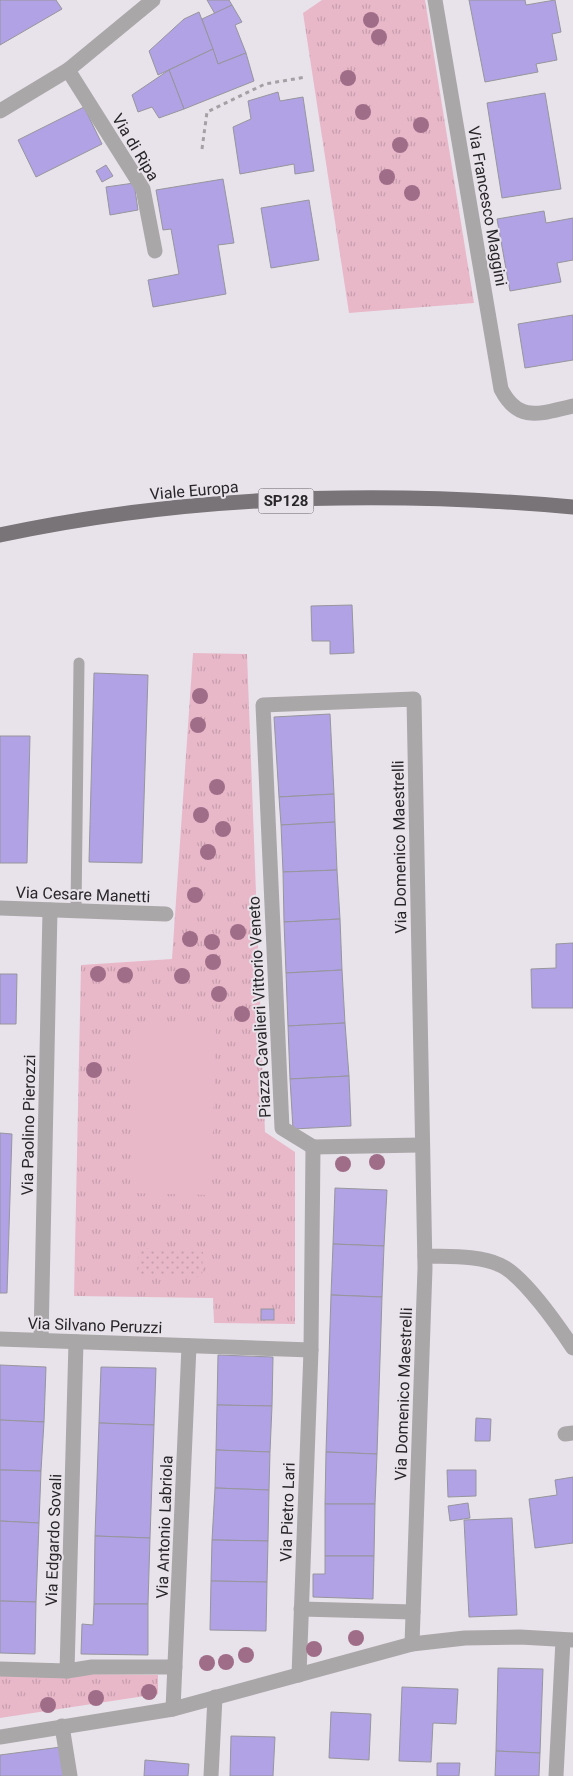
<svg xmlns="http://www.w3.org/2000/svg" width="573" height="1776" font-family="Roboto,sans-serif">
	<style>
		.grass { fill: url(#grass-tufts) }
		.park { fill: url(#park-dots) }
		.garden { fill: #e8b8c9 }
		.building { fill: #b1a1e5; stroke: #97969c }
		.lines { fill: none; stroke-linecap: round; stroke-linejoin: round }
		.path { stroke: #a4a0a5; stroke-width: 3; stroke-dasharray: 4 4; stroke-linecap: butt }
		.lane { stroke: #aaa7a9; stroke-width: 11 }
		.street { stroke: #aaa7a9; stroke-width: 15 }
		.primary { stroke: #797477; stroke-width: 15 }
		.tree { fill: #a06d89 }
		.labels { text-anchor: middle; stroke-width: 4; stroke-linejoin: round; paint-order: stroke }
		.shield { fill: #e8e3ea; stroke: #625f63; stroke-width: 1 }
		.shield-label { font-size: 15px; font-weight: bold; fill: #282629 }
		.street-label { font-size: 16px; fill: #282629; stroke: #e8e3ea }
	</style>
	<defs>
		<pattern id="grass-tufts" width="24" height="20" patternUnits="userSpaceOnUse" patternTransform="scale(1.25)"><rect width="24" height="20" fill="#e8b8c9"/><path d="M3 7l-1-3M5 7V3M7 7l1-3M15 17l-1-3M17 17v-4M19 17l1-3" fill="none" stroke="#c79ead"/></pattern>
		<pattern id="park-dots" width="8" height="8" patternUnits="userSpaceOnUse" patternTransform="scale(1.25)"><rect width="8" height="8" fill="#e8b8c9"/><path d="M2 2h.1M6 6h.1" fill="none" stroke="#c79ead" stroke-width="1.8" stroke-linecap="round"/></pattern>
	</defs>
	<rect width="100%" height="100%" fill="#e8e3ea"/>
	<g class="grass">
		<path d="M 322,0 L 425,0 L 474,303 L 349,313 L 303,13 Z"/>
		<path d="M 193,653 L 247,654 L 265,1132 L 295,1152 L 295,1324 L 214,1323 L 213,1298 L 74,1296 L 81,965 L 172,959 Z"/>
		<path d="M 0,1673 L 158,1675 L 158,1694 L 0,1718 Z"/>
	</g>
	<path class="park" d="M 139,1248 L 203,1252 L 202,1277 L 138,1274 Z"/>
	<path class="garden" d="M 135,1026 L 216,1029 L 211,1195 L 130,1193 Z"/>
	<g class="building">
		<path d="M 0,0 L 56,0 L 62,9 L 0,45 Z"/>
		<path d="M 207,0 L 229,0 L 232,5 L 215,14 Z"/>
		<path d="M 469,0 L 525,0 L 526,5 L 555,0 L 561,32 L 552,34 L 557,60 L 536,64 L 538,72 L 485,82 Z"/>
		<path d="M 232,5 L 242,22 L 235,25 L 246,53 L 218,64 L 202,19 Z"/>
		<path d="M 199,12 L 213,49 L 158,75 L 149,51 L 184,19 Z"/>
		<path d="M 213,49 L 218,64 L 246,53 L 254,81 L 184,109 L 169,70 Z"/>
		<path d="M 169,70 L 184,109 L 159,118 L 152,107 L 138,112 L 132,95 Z"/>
		<path d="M 278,92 L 280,101 L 303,97 L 314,171 L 295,174 L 294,164 L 240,174 L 233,127 L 251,119 L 248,101 Z"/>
		<path d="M 545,93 L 561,189 L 502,198 L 487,103 Z"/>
		<path d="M 84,107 L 102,144 L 36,177 L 18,140 Z"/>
		<path d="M 106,165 L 113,176 L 102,182 L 96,171 Z"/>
		<path d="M 223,179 L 234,243 L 218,245 L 226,294 L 153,307 L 148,280 L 179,274 L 171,229 L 163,230 L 156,190 Z"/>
		<path d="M 134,183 L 138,210 L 110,215 L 106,187 Z"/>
		<path d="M 309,200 L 319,260 L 271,268 L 261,208 Z"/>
		<path d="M 544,211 L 546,223 L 573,218 L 573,260 L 557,263 L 561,282 L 510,291 L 497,219 Z"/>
		<path d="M 573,315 L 573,360 L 525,368 L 518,324 Z"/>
		<path d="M 352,605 L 354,653 L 330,654 L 330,641 L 312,641 L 311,606 Z"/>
		<path d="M 94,673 L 148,675 L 142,863 L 89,862 Z"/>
		<path d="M 330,714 L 334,794 L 279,797 L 274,717 Z"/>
		<path d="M 0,736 L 30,736 L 27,863 L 0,863 Z"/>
		<path d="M 334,794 L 335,822 L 281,825 L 279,797 Z"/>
		<path d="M 335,822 L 337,870 L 283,872 L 281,825 Z"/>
		<path d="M 337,870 L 340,919 L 284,922 L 283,872 Z"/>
		<path d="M 340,919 L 342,970 L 286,973 L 284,922 Z"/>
		<path d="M 573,943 L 573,1008 L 532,1008 L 531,969 L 556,968 L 556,944 Z"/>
		<path d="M 342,970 L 345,1023 L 288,1026 L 286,973 Z"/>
		<path d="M 0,974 L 17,974 L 16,1024 L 0,1024 Z"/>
		<path d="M 345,1023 L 349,1076 L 290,1079 L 288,1026 Z"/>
		<path d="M 349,1076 L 351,1126 L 293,1129 L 290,1079 Z"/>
		<path d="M 0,1133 L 12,1134 L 7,1293 L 0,1293 Z"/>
		<path d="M 335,1188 L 387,1190 L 384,1246 L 333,1244 Z"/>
		<path d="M 333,1244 L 384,1246 L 382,1297 L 331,1295 Z"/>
		<path d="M 331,1295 L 382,1297 L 377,1454 L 326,1452 Z"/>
		<rect x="261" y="1309" width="13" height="11"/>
		<path d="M 218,1355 L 273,1357 L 272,1406 L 217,1405 Z"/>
		<path d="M 0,1365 L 46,1367 L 44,1422 L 0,1420 Z"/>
		<path d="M 101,1367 L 156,1368 L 154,1425 L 99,1423 Z"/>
		<path d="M 217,1405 L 272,1406 L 270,1452 L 216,1450 Z"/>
		<path d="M 476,1418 L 491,1419 L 490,1441 L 475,1441 Z"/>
		<path d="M 0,1420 L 44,1422 L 41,1471 L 0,1470 Z"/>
		<path d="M 99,1423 L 154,1425 L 150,1538 L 95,1536 Z"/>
		<path d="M 216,1450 L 270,1452 L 269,1490 L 215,1488 Z"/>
		<path d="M 326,1452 L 377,1454 L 375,1504 L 325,1504 Z"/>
		<path d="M 0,1470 L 41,1471 L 39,1523 L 0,1521 Z"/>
		<path d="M 447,1470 L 476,1470 L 476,1496 L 448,1497 Z"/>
		<path d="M 573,1477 L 573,1543 L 535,1548 L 529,1499 L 557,1495 L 555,1480 Z"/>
		<path d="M 215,1488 L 269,1490 L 268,1541 L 212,1540 Z"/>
		<path d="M 468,1503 L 470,1518 L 450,1521 L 448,1506 Z"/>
		<path d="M 325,1504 L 375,1504 L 374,1556 L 325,1556 Z"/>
		<path d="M 512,1518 L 517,1615 L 469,1617 L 464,1520 Z"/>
		<path d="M 0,1521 L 39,1523 L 36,1602 L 0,1601 Z"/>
		<path d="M 95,1536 L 150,1538 L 148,1604 L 94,1604 Z"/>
		<path d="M 212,1540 L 268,1541 L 267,1582 L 211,1581 Z"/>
		<path d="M 325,1556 L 374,1556 L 373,1599 L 313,1597 L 313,1574 L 325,1574 Z"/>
		<path d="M 211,1581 L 267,1582 L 266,1631 L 210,1630 Z"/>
		<path d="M 0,1601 L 36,1602 L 35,1654 L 0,1653 Z"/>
		<path d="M 94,1604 L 148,1604 L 148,1655 L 81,1654 L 82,1624 L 93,1625 Z"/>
		<path d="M 498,1668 L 543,1669 L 540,1753 L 496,1751 Z"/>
		<path d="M 402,1687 L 458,1689 L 456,1724 L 433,1723 L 431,1762 L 399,1761 Z"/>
		<path d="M 331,1712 L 371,1714 L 369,1760 L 329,1758 Z"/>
		<path d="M 231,1736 L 275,1737 L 273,1776 L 230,1776 Z"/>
		<path d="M 61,1747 L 65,1776 L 0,1776 L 0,1755 Z"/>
		<path d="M 496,1751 L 540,1753 L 539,1776 L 495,1776 Z"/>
		<path d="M 145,1760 L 189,1764 L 188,1776 L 144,1776 Z"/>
		<path d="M 437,1763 L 460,1763 L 459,1776 L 437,1776 Z"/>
	</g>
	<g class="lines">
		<path class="path" d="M 202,149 L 207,112 L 265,84 L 306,77"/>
		<path class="lane" d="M 76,911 L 79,663"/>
		<g class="street">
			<path d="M 435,0 L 501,389 C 519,424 541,413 573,406"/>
			<path d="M 68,70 L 143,189 L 155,251"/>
			<path d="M 0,111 L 68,70 L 153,0"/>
			<path d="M 0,908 L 166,914"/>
			<path d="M 313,1147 L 282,1128 L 263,705 L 414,699 L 425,1268 L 412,1644"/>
			<path d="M 313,1147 L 421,1145"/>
			<path d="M 425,1256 C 449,1257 478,1255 500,1265 C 523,1275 559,1327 573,1348"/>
			<path d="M 0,1339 L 311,1350 L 313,1147"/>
			<path d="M 41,1340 L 50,910"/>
			<path d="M 565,1434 L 573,1433"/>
			<path d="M 301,1609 L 413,1612"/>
			<path d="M 0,1669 L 67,1671 L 92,1667 L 175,1667"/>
			<path d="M 67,1671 L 76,1342"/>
			<path d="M 299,1675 L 311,1350"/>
			<path d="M 173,1709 L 189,1346"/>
			<path d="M 62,1726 L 70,1776"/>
			<path d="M 0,1737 L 173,1709 L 412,1644 L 465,1638 L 520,1637 L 573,1640"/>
			<path d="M 211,1776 L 215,1697"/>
			<path d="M 556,1776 L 563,1640"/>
		</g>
		<path class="primary" d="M 0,535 C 187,495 383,490 573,507"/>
	</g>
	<g class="tree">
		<circle cx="371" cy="20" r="8"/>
		<circle cx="379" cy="37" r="8"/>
		<circle cx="348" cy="78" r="8"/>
		<circle cx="363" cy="112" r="8"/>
		<circle cx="421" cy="125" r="8"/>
		<circle cx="400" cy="145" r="8"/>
		<circle cx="387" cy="177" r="8"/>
		<circle cx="412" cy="193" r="8"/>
		<circle cx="200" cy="696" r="8"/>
		<circle cx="198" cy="725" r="8"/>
		<circle cx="217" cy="787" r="8"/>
		<circle cx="201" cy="815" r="8"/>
		<circle cx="223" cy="829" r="8"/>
		<circle cx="208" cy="852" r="8"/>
		<circle cx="195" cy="895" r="8"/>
		<circle cx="238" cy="932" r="8"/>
		<circle cx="190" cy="939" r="8"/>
		<circle cx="212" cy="942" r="8"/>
		<circle cx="213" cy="962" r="8"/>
		<circle cx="98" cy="974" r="8"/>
		<circle cx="125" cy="975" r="8"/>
		<circle cx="182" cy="976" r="8"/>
		<circle cx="219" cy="994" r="8"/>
		<circle cx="242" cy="1014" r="8"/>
		<circle cx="94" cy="1070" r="8"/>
		<circle cx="377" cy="1162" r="8"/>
		<circle cx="343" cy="1164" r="8"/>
		<circle cx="356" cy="1638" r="8"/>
		<circle cx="314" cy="1649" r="8"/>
		<circle cx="246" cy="1655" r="8"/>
		<circle cx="226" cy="1662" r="8"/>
		<circle cx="207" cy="1663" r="8"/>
		<circle cx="149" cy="1692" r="8"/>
		<circle cx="96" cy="1698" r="8"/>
		<circle cx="48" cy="1705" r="8"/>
	</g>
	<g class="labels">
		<rect class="shield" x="258.5" y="488.5" width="55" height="25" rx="4"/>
		<g class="shield-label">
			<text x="286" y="506">SP128</text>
		</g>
		<g class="street-label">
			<text transform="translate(136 147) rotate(59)" y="6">Via di Ripa</text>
			<text transform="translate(488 206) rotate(80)" y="6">Via Francesco Maggini</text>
			<text transform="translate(194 490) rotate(-5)" y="6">Viale Europa</text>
			<text transform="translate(399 847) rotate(-91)" y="6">Via Domenico Maestrelli</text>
			<text transform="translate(83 894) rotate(2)" y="6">Via Cesare Manetti</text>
			<text transform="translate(259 1007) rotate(-93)" y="6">Piazza Cavalieri Vittorio Veneto</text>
			<text transform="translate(28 1125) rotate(-89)" y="6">Via Paolino Pierozzi</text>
			<text transform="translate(95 1325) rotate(2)" y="6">Via Silvano Peruzzi</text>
			<text transform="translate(403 1394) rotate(-88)" y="6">Via Domenico Maestrelli</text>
			<text transform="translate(287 1512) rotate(-88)" y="6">Via Pietro Lari</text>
			<text transform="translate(164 1527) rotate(-88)" y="6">Via Antonio Labriola</text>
			<text transform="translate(53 1540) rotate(-88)" y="6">Via Edgardo Sovali</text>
		</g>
	</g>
</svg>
